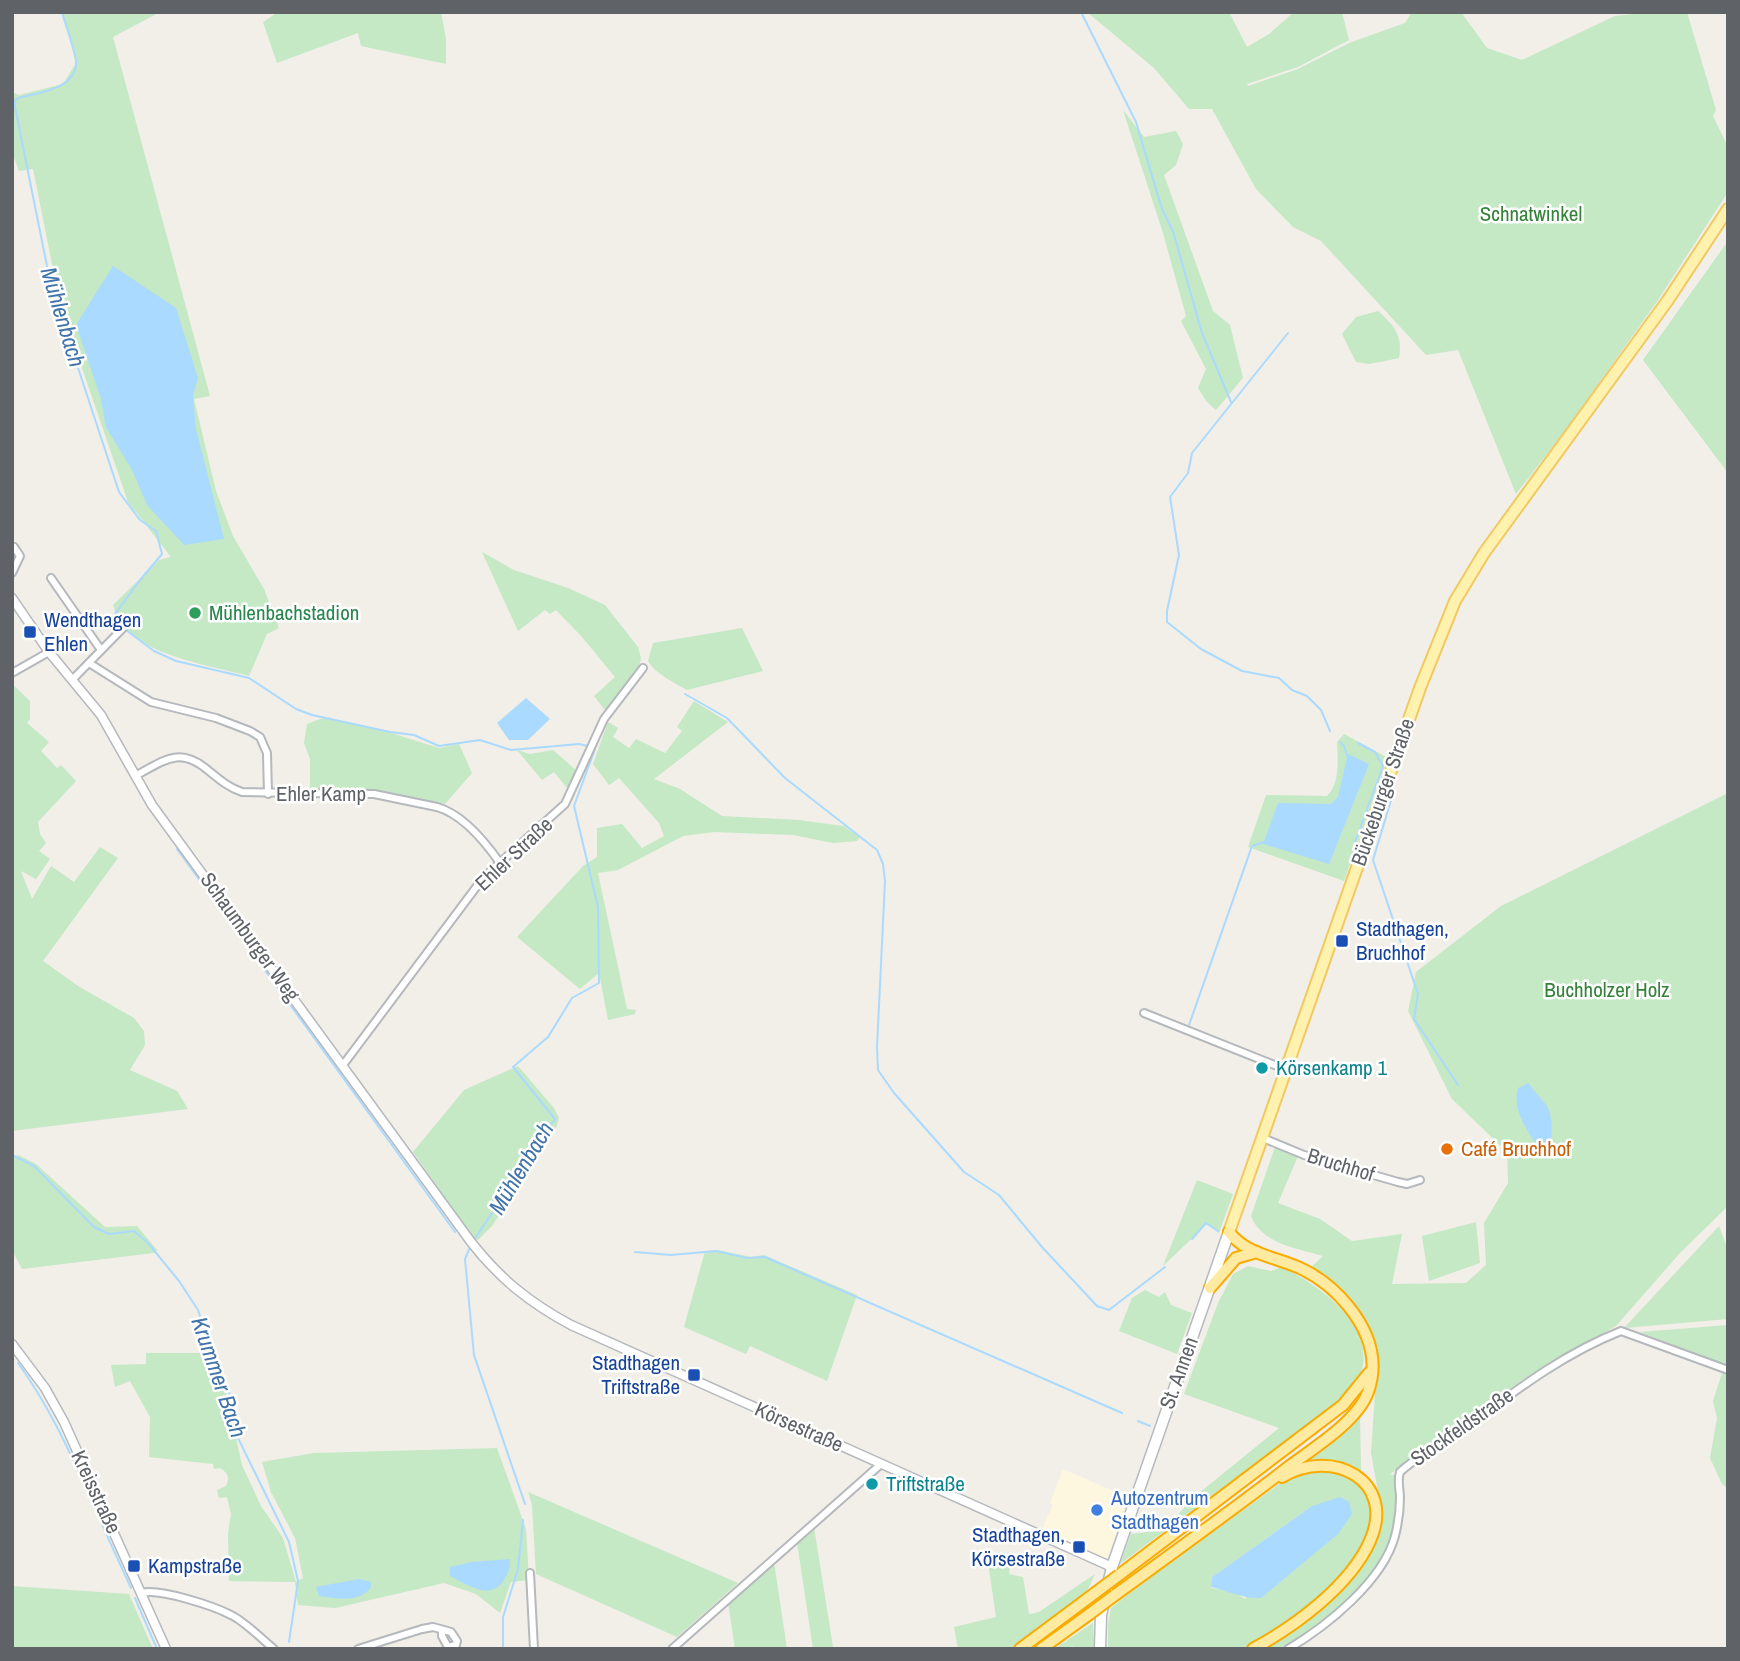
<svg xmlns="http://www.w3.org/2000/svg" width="1740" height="1661" font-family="'Archivo Narrow',sans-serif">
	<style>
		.commercial { fill: #fef7e0 }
		.green { fill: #c5e8c5; fill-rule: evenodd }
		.water { fill: #aadaff }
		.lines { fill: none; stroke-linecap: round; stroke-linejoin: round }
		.stream { stroke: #aadaff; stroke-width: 2 }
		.minor-casing { stroke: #b5b8bc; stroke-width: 10 }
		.tertiary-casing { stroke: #b5b8bc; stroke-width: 11 }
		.secondary-casing { stroke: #b6babf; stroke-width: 13 }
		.primary-casing { stroke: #f2c960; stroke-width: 14 }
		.trunk-casing { stroke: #f9ab00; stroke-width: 14 }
		.minor { stroke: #fff; stroke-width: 6 }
		.tertiary { stroke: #fff; stroke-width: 8 }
		.secondary { stroke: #fff; stroke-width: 10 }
		.primary { stroke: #fff2af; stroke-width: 10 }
		.trunk { stroke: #feeaa1; stroke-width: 10 }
		.trunk-bridge-casing { stroke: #f9ab00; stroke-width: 14; stroke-linecap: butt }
		.trunk-bridge { stroke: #feeaa1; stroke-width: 10 }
		.leisure-dot { fill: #2e9e5b; stroke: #fff; stroke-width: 2.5 }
		.transit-dot { fill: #1a4fb4; stroke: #fff; stroke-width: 2.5 }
		.culture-dot { fill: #0f9aa8; stroke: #fff; stroke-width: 2.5 }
		.food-dot { fill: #e8710a; stroke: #fff; stroke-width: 2.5 }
		.shop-dot { fill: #3f7fe0; stroke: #fff; stroke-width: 2.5 }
		.labels { text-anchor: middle; stroke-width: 5; stroke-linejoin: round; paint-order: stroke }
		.park-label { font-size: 21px; fill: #348238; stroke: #fff }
		.leisure-label { font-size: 21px; fill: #27864d; stroke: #fff; text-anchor: start }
		.transit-label { font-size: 21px; fill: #164399; stroke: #fff; text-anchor: start }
		.street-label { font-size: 21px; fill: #5f6368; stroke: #fff }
		.culture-label { font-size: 21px; fill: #0d838f; stroke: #fff; text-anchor: start }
		.food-label { font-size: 21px; fill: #c56008; stroke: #fff; text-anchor: start }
		.shop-label { font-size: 21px; fill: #366cbe; stroke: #fff; text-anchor: start }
		.water-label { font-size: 23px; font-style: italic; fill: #4174aa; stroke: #fff }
	</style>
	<rect width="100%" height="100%" fill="#f1efe8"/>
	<path class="commercial" d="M 1063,1469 L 1129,1498 L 1108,1557 L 1104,1559 L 1041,1531 L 1053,1505 L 1050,1503 Z"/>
	<g class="green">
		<path d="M 62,12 L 160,12 L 113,37 L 210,396 L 194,399 L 216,491 L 233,536 L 264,589 L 279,628 L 267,634 L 249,676 C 212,666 140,655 119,621 C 116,616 115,610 113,605 L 159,560 L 171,557 L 128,502 L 60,304 L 33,169 L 19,171 L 12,152 L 12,92 L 19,95 L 63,84 L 76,63 Z"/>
		<path d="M 278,12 L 441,12 L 446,39 L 446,64 L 361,46 L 358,33 L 277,63 L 263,22 Z"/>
		<path d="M 1087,12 L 1229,12 L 1247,47 L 1269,34 L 1294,12 L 1342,12 L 1349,40 L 1298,67 L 1247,84 L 1248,86 L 1298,69 L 1349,43 L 1405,23 L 1412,12 L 1461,12 L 1487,48 L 1522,60 L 1615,16 L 1653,12 L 1687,12 L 1716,110 L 1713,116 L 1728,147 L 1728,192 L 1658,300 L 1564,432 L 1516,494 L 1458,350 L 1426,355 L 1321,241 L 1293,227 L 1256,189 L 1212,109 L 1189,109 L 1154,68 Z"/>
		<path d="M 1123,110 L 1144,137 L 1176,131 L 1183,144 L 1176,165 L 1164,175 L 1213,311 L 1230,325 L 1243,378 L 1216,410 L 1207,402 L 1198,388 L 1206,369 L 1181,321 L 1186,316 L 1163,233 Z"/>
		<path d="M 1728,241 L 1728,473 L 1643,360 Z"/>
		<path d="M 1378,311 C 1394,325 1403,336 1399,358 L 1370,364 L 1356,362 L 1342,334 L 1356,317 Z"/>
		<path d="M 482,552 L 514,570 L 568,588 L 605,605 L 638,647 L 641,658 L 638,670 L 607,709 L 604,709 L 594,696 L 615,677 L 582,637 L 556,610 L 550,614 L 545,610 L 518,631 Z"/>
		<path d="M 742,628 L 763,671 L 687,690 C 673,682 656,674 648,661 L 653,643 Z"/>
		<path d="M 12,684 L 30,701 L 30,719 L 27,723 L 49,742 L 41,751 L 57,768 L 61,765 L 76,781 L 38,822 L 40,834 L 46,843 L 39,851 L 50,859 L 36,879 L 21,871 L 32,899 L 51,866 L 74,882 L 100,847 L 118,858 L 43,961 L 78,986 L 134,1018 L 144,1031 L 145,1045 L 130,1070 L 177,1091 L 188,1109 L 12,1131 Z"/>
		<path d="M 694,701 L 728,722 L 654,779 L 680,789 L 722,816 L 799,820 L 843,826 L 860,837 L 857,841 L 833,843 L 793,835 L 714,832 L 683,836 L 618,870 L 598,873 L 627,1009 L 636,1010 L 635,1014 L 608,1020 L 599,973 L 580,989 L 517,937 L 583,866 L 597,857 L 597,828 L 622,824 L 642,848 L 664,836 L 659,823 L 619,778 L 609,785 L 593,764 L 608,722 L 618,728 L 613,737 L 629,748 L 636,739 L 665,753 L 682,731 L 677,727 Z"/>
		<path d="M 323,718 L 391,733 L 439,748 L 459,744 L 472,773 L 445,804 L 372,791 L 310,791 L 310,759 L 304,743 L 307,724 Z"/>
		<path d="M 1344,734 L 1388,758 L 1344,881 L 1248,847 L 1266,795 L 1327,796 C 1340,784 1338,759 1337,742 Z"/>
		<path d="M 517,750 L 530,754 L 553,750 L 577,771 L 568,789 L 554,772 L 542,780 Z"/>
		<path d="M 1728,793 L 1728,1206 L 1680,1253 L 1616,1326 L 1531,1374 L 1390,1474 L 1401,1477 C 1401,1501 1404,1529 1394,1552 C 1379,1590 1328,1627 1295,1649 L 1108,1649 L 1108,1624 L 1111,1608 L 1155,1573 L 1289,1477 C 1310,1469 1337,1465 1355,1480 C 1415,1528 1309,1606 1275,1633 L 1279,1640 L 1306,1621 L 1334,1597 L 1374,1543 L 1380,1524 L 1381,1508 L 1371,1453 L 1378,1348 L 1362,1314 L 1347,1297 L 1330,1282 L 1309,1269 L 1323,1256 C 1296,1248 1262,1244 1251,1216 L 1275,1147 L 1298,1156 L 1278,1203 L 1320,1219 L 1352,1241 L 1402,1234 L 1392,1284 L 1466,1283 L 1486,1265 L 1484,1223 L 1508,1183 L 1507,1152 L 1452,1099 L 1408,1011 L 1416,972 L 1501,906 ZM 1529,1083 L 1536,1095 L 1548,1108 L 1544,1155 L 1521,1116 ZM 1312,1506 L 1245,1599 L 1233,1591 L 1211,1588 L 1212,1577 Z"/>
		<path d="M 518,1066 L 554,1108 L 559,1118 L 556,1128 L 492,1226 L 478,1240 L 473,1238 L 413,1152 L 464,1090 Z"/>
		<path d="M 18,1155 L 36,1164 L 105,1227 L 137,1226 L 157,1250 L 154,1253 L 22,1269 L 12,1250 L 12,1160 Z"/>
		<path d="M 1197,1180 L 1233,1194 L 1219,1233 L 1207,1224 L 1163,1266 Z"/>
		<path d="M 1476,1222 L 1480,1263 L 1429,1281 L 1422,1236 Z"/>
		<path d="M 1719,1226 L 1728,1250 L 1728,1319 L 1624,1328 Z"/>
		<path d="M 718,1250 L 751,1257 L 764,1255 L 857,1295 L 827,1381 L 750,1346 L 746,1354 L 684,1327 L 705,1251 Z"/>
		<path d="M 1248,1266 L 1271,1271 L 1282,1267 C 1317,1284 1374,1323 1362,1370 C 1359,1382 1349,1392 1340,1401 L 1120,1564 L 1131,1534 L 1147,1532 L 1176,1517 L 1193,1498 L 1279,1428 L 1184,1394 L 1218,1303 L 1233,1274 Z"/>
		<path d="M 1145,1290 L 1159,1297 L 1165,1292 L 1171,1305 L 1192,1313 L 1177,1354 L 1119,1331 L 1132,1298 Z"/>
		<path d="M 1728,1325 L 1728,1367 L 1640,1332 Z"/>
		<path d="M 146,1353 L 209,1353 L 226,1393 L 242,1465 L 261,1506 L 283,1538 L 296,1582 L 303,1578 L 295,1538 L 271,1492 L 262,1462 L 314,1453 L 497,1448 L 526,1529 L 529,1580 L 511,1582 L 500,1613 L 476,1594 L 444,1583 L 335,1608 L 298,1605 L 295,1582 L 229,1581 L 228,1533 L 231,1514 L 227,1497 L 219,1498 L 217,1490 L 226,1486 C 230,1477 228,1473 220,1468 L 214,1469 L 213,1464 L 149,1457 L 150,1417 L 130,1381 L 115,1387 L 111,1365 L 146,1364 Z"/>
		<path d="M 1722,1373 L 1728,1375 L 1728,1490 L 1721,1482 L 1710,1458 L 1717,1418 L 1713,1401 Z"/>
		<path d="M 1358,1416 L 1360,1417 L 1361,1471 L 1359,1473 C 1342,1460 1327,1459 1307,1461 L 1305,1459 Z"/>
		<path d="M 528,1492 L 738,1583 L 677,1637 L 536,1574 L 532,1505 Z"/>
		<path d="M 814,1527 L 833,1647 L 813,1649 L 797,1542 Z"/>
		<path d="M 987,1555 L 1005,1558 L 1005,1564 L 1010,1566 L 1009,1574 L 1023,1577 L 1029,1614 L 1039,1612 L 1095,1574 L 1087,1591 L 1010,1649 L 958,1649 L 954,1627 L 996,1617 Z"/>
		<path d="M 774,1562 L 787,1649 L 735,1649 L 728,1602 Z"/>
		<path d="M 12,1586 L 129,1594 L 153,1649 L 12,1649 Z"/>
		<path d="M 1093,1623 L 1094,1649 L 1074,1649 L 1073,1646 L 1069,1649 L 1054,1649 Z"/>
	</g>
	<g class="water">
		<path d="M 113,266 L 176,308 L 198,378 L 193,395 L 196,429 L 224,539 L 184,545 L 147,505 L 132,470 L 106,427 L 101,399 L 76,325 Z"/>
		<path d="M 526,698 L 550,719 L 528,740 L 509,740 L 497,723 Z"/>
		<path d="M 1348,754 L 1369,764 L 1329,864 L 1263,844 L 1278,803 L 1331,804 L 1338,797 Z"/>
		<path d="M 1529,1083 C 1534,1092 1541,1098 1547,1106 C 1554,1118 1551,1139 1549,1153 L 1543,1155 C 1531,1136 1511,1111 1518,1088 Z"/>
		<path d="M 1340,1497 L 1349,1502 L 1352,1514 L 1338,1534 L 1261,1598 C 1243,1599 1229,1591 1211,1587 L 1212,1577 L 1312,1506 Z"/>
		<path d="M 510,1559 C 510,1569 509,1572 504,1580 C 490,1602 467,1584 450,1576 L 450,1567 L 472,1562 Z"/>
		<path d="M 359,1579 L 371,1582 L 371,1587 C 359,1604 336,1598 319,1596 L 316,1587 Z"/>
	</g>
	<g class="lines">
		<g class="stream">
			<path d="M 62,12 C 65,24 76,52 76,62 C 77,89 37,93 18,98 L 14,102 L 51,286 L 119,492 L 140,520 L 156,531 L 162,554 L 140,580 L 115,614 L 121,625"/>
			<path d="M 1081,12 L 1136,122 L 1162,209 L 1173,231 L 1202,333 L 1231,402"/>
			<path d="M 1288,333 L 1192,453 L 1188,473 L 1170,497 L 1179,555 L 1167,611 L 1167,622 L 1201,649 L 1242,671 L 1279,678 L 1292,690 L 1307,696 L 1321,710 L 1330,731"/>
			<path d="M 126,630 L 154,651 L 176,661 L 249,678 L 296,709 L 312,715 L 390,732 L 414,735 L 439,746 L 480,740 L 511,750 L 579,744 L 588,746"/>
			<path d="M 685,694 L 727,718 L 785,778 L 877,850 L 883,864 L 885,881 L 877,1047 L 878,1070 L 894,1093 L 964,1172 L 999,1195 L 1042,1247 L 1097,1306 L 1109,1310 L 1165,1267"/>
			<path d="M 1340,742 L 1344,746 L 1348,759"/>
			<path d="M 1392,797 L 1373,860 L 1418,994 L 1414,1019 L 1458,1085"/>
			<path d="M 1355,842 L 1383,766 L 1375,752 L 1358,743"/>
			<path d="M 177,849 L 455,1232"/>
			<path d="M 1189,1025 L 1252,846 L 1264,842"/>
			<path d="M 12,1155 L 34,1166 L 94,1227 L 109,1234 L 134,1231 L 148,1243 L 179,1281 L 198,1310 L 213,1355 L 229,1392 L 238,1438 L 289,1542 L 298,1581 L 289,1642"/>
			<path d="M 1192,1239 L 1206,1223 L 1218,1231"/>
			<path d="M 474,1240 L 555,1119 L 513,1067 L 548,1037 L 572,998 L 599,983 L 598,907 L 574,806 L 595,749"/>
			<path d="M 471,1245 L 465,1259 L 474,1355 L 525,1504"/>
			<path d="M 635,1252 L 671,1255 L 716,1251 L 747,1258 L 765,1257 L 1122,1413"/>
			<path d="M 18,1363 C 50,1407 72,1457 95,1507"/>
			<path d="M 1138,1421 L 1150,1426"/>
			<path d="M 99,1518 L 131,1588"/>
			<path d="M 135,1598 L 157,1649"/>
			<path d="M 503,1649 L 503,1617 L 518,1569 L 523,1520"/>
		</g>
		<g class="minor-casing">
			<g id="minor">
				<path d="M 12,573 L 20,556 L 14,547"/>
				<path d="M 51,578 L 101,650"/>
				<path d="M 89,663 L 151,702 L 216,718 L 250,731 L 260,737 L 267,753 L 268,794"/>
				<path d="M 12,673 L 49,652"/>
				<path d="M 73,679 L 124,627"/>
				<path d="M 135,776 C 165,760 180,746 209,771 C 220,780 228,787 242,792 L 374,794 L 437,807 C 462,814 486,843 500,863"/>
				<path d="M 1144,1013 L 1287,1070"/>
				<path d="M 343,1065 L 483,878 L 565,804 L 604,719 L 643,668"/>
				<path d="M 1263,1138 L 1304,1155 L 1398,1182 L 1407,1184 L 1420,1180"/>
				<path d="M 530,1573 L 534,1649"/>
				<path d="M 142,1593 C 159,1588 214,1606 231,1615 C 244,1621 262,1639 274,1649"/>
				<path d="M 358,1649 L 422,1629 L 433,1627 L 451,1632 L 457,1641 L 456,1645 L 448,1647 L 442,1636 L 442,1630"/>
				<path d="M 672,1649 L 881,1464"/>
				<path d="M 1288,1649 C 1327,1626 1383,1581 1395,1536 C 1398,1524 1400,1511 1400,1498 C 1400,1489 1397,1481 1400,1472 C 1417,1456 1439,1446 1458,1433 C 1510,1395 1560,1355 1621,1331 L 1728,1370"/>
			</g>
		</g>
		<g class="tertiary-casing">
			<g id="tertiary">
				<path d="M 12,598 L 49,652 L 101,715 L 152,805 L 471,1242 C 500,1279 530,1303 571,1325 L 1112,1567"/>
				<path d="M 12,1344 L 45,1388 L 64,1422 L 166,1649"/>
			</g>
		</g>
		<g class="secondary-casing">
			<path id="secondary" d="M 1100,1649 L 1101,1615 L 1112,1567 L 1229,1232"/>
		</g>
		<g class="primary-casing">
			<path id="primary" d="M 1229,1232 L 1420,688 L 1455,601 L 1484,553 L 1668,300 L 1728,209"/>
		</g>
		<g class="trunk-casing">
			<g id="trunk">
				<path d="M 1210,1288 L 1236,1258 L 1257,1252"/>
				<path d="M 1119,1575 L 1343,1405 L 1369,1373"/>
				<path d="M 1115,1595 C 1173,1553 1231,1511 1287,1468 C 1312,1449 1357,1422 1368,1392 C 1379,1361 1369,1332 1349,1307 C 1337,1292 1322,1279 1304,1270 C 1279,1257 1247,1256 1229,1232"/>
				<path d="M 1020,1649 L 1095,1593"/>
				<path d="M 1041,1649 L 1091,1613"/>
				<path d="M 1253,1649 C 1295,1626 1350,1586 1370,1541 C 1397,1480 1332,1447 1282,1477"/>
			</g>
		</g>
		<use href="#minor" class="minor"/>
		<use href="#tertiary" class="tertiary"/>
		<use href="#secondary" class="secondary"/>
		<use href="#primary" class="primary"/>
		<use href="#trunk" class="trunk"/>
		<g class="trunk-bridge-casing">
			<g id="trunk-bridge">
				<path d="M 1095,1593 L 1119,1575"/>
				<path d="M 1091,1613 L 1115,1595"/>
			</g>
		</g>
		<use href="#trunk-bridge" class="trunk-bridge"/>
	</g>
	<circle class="leisure-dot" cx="195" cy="613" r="7"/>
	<g class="transit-dot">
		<rect x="23" y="625" width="14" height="14" rx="3.5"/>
		<rect x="1335" y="934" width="14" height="14" rx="3.5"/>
		<rect x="687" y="1368" width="14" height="14" rx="3.5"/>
		<rect x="1072" y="1540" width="14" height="14" rx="3.5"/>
		<rect x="127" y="1559" width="14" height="14" rx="3.5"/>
	</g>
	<g class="culture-dot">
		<circle cx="1262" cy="1068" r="7"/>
		<circle cx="872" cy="1484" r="7"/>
	</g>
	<circle class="food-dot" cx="1447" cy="1149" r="7"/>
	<circle class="shop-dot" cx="1097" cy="1510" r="7"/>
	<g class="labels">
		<g class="park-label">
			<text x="1531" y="221">Schnatwinkel</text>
			<text x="1607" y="997">Buchholzer Holz</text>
		</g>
		<g class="leisure-label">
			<text x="209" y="620">Mühlenbachstadion</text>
		</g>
		<g class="transit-label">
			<text x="44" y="627">Wendthagen<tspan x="44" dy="24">Ehlen</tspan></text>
			<text x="1356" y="936">Stadthagen,<tspan x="1356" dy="24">Bruchhof</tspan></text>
			<text x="680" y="1370" text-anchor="end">Stadthagen<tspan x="680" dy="24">Triftstraße</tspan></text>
			<text x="1065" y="1542" text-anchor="end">Stadthagen,<tspan x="1065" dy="24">Körsestraße</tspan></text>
			<text x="148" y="1573">Kampstraße</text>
		</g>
		<g class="street-label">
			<text transform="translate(1383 792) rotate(-71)" y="7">Bückeburger Straße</text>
			<text x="321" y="801">Ehler Kamp</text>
			<text transform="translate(514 854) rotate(-43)" y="7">Ehler Straße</text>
			<text transform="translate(250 937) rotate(54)" y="7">Schaumburger Weg</text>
			<text transform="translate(1341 1165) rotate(17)" y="7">Bruchhof</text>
			<text transform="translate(1179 1373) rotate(-70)" y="7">St. Annen</text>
			<text transform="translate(799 1427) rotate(24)" y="7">Körsestraße</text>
			<text transform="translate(1462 1427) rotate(-35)" y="7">Stockfeldstraße</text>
			<text transform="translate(96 1492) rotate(65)" y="7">Kreisstraße</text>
		</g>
		<g class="culture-label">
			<text x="1276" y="1075">Körsenkamp 1</text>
			<text x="886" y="1491">Triftstraße</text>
		</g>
		<g class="food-label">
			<text x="1461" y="1156">Café Bruchhof</text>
		</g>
		<g class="shop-label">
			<text x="1111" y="1505">Autozentrum<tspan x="1111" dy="24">Stadthagen</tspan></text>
		</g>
		<g class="water-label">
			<text transform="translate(63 317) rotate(73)" y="8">Mühlenbach</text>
			<text transform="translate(521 1168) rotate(-59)" y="8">Mühlenbach</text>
			<text transform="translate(219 1377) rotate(71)" y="8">Krummer Bach</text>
		</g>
	</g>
	<rect width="1740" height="1661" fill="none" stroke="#5f6368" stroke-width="28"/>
</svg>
